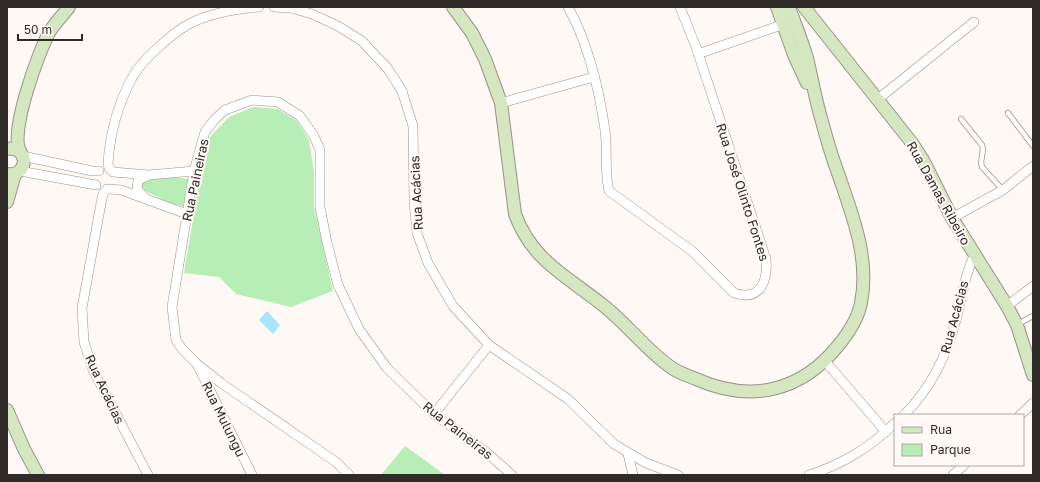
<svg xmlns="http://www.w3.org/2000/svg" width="1040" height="482" font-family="'Golos Text',sans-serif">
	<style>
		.green { fill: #b6eeb6 }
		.water { fill: #a7e5fc }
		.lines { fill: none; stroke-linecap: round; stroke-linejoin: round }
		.lane-casing { stroke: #9a928c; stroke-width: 6 }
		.street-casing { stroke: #9a928c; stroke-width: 10 }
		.secondary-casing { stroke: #9a928c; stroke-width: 14 }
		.lane { stroke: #fff; stroke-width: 4.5 }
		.street { stroke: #fff; stroke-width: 9 }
		.secondary { stroke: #d4e7c0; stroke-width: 12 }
		.labels { text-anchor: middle; stroke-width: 4; stroke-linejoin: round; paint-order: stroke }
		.street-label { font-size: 13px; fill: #2e2b28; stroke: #fef9f4 }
	</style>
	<rect width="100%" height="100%" fill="#fef9f4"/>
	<g class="green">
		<path d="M 253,107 L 278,109 L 297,121 L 309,140 L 314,172 L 314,207 L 333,291 L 291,307 L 236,294 L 219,277 L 184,273 L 200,178 L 210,137 L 229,117 Z"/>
		<path d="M 172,177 L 188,179 L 183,206 L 170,203 L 141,189 L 142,182 L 152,179 Z"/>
		<path d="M 405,446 L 445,475 L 381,475 Z"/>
	</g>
	<path class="water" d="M 267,311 L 280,325 L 273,334 L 259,320 Z"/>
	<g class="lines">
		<g class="lane-casing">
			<g id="lane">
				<path d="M 1008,113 L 1033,146"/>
				<path d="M 961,119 L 982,145 C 985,153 979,159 982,167 L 1003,190"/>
				<path d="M 1018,324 L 1033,316"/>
			</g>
		</g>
		<g class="street-casing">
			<g id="street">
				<path d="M 274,7 L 291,8 L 312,14 L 338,26 L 362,41 L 388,69 L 402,91 L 413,126 L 414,202 L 417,233 L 428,263 L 453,306 L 489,345 L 568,399 L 614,444 L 646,463 L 678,475"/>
				<path d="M 568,7 C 588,43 599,89 605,130 C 608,150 604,171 609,191 L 692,251 L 734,293 C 761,302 768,280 766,259 L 696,47 L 680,7"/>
				<path d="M 698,54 L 784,24"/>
				<path d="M 878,99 L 974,22"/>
				<path d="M 501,103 L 594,77"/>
				<path d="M 23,156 L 92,171 L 99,171"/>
				<path d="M 20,171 L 96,185"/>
				<path d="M 112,171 L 109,168 L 108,163 C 110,134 118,104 132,78 C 140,62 172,33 189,24 C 210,13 235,9 259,7"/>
				<path d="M 113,172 L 149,175 L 194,171"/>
				<path d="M 107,189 L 103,194 L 101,203 L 82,308 L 84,342 L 93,370 L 148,475"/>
				<path d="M 110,189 L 121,190 L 187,214"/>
				<path d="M 144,197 L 137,189 L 138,180 L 148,176"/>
				<path d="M 952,218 L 1003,190 L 1033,166"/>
				<path d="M 1007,306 L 1033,286"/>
				<path d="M 825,361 L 886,432"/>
				<path d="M 198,366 L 252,475"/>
				<path d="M 434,414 L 489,345"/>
				<path d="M 904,415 C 931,388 946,357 956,320 C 962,298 964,276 974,256"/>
				<path d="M 1020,415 L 1033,403"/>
				<path d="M 628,454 L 633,475"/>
				<path d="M 349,475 L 336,462 L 221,383 L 196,363 L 182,349 L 176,340 L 172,307 L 194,171 L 205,132 L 215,119 L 225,110 L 252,100 L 278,102 L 300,116 L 314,136 L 320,150 L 320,207 L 327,243 L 338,285 L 359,329 L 387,368 L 434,414 L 486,452 L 512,475"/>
				<path d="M 809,475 C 843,464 869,448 895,423"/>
				<path d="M 953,475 L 964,465"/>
			</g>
		</g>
		<g class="secondary-casing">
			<g id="secondary">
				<path d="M 453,7 L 472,33 L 485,59 L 501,103 L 515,214 C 532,261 567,276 604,306 C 628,325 647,351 672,368 C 679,373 689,376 696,379 C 750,403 800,392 837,347 C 847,335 858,319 861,303 C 870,257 852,215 838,173 C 831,155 826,136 821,118 C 815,98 812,78 807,58 C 802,41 795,24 789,7"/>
				<path d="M 777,7 L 794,55 L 807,83"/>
				<path d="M 804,7 L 912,143 L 923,160 L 952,218 L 1007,306 L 1017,325 L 1033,375"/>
				<path d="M 7,149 C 16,147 22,152 24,160 C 24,170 17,175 7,174"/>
				<path d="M 20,151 C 9,133 39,50 50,31 C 55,23 63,15 69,7"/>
				<path d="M 7,202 L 15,174"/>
				<path d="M 7,410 L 24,449 L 38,475"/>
			</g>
		</g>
		<use href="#lane" class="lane"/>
		<use href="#street" class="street"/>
		<use href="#secondary" class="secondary"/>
	</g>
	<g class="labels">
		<g class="street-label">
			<text transform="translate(195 180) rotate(-78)" y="5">Rua Paineiras</text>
			<text transform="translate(743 192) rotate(72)" y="5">Rua José Olinto Fontes</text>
			<text transform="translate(416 193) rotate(-93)" y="5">Rua Acácias</text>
			<text transform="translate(939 193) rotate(61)" y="5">Rua Damas Ribeiro</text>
			<text transform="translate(954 317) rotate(-75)" y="5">Rua Acácias</text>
			<text transform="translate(105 389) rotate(65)" y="5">Rua Acácias</text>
			<text transform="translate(224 419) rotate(64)" y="5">Rua Mulungu</text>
			<text transform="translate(458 430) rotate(38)" y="5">Rua Paineiras</text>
		</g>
	</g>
	<rect width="1040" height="482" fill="none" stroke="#2e2b28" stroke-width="16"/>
	<rect x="894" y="414" width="130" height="52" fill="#fef9f4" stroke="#aba7a2"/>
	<rect x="902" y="427" width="20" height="6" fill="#d4e7c0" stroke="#aba7a2"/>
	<text x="930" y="434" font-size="12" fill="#2e2b28">Rua</text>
	<rect x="902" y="444" width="20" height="12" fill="#b6eeb6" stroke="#aba7a2"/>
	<text x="930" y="454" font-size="12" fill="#2e2b28">Parque</text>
	<path d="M18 34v6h64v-6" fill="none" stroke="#2e2b28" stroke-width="2"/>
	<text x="24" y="34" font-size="12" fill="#2e2b28" stroke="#fef9f4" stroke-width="3" paint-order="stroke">50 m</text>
</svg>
